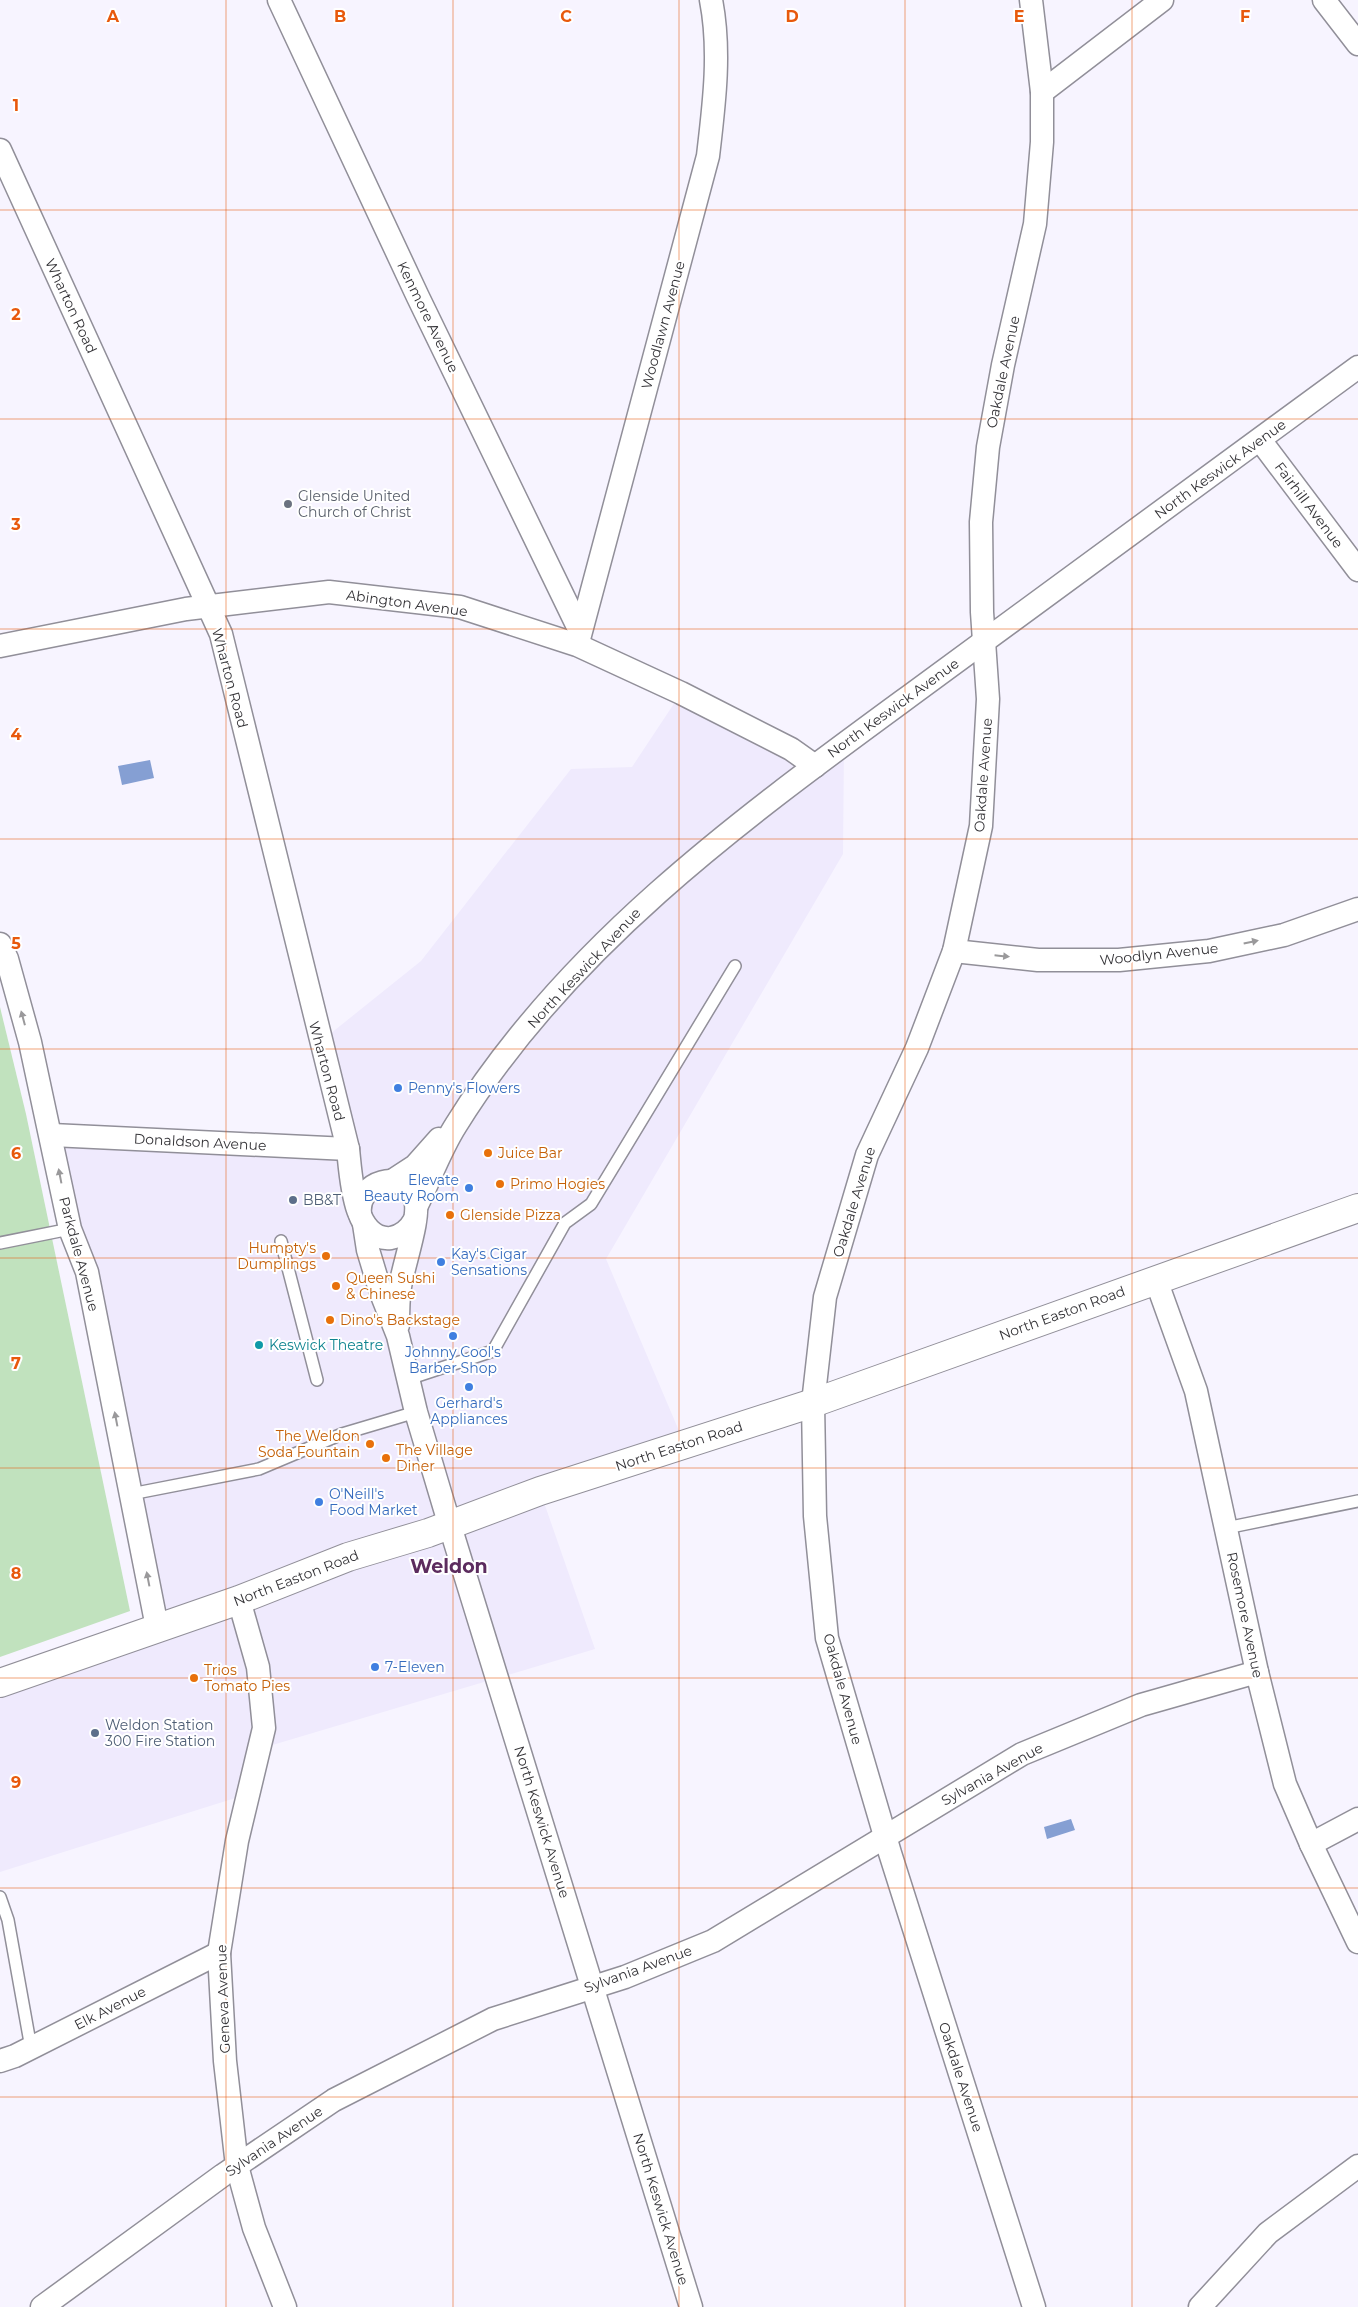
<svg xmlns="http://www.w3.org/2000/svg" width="1358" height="2307" font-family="Montserrat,sans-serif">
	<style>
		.built { fill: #efeafd }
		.green { fill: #c1e2be }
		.water { fill: #859fd3 }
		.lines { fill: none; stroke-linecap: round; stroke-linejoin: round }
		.lane-casing { stroke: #918f99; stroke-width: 14 }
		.street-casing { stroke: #918f99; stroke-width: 25 }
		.secondary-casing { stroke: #918f99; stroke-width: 30 }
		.lane { stroke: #fff; stroke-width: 11 }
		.street { stroke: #fff; stroke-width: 22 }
		.secondary { stroke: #fff; stroke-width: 28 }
		.oneway { fill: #9a999b }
		.grid { fill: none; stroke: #e8590c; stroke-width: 1; stroke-opacity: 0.55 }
		.worship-dot { fill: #6b7280; stroke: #fff; stroke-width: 2 }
		.shop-dot { fill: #3f7fe0; stroke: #fff; stroke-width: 2 }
		.food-dot { fill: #e8710a; stroke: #fff; stroke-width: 2 }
		.service-dot { fill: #5c6f8a; stroke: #fff; stroke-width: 2 }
		.culture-dot { fill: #0f9aa8; stroke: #fff; stroke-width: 2 }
		.labels { text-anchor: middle; stroke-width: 4; stroke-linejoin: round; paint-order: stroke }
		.street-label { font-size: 14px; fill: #343337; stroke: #fff }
		.worship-label { font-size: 14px; fill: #5b616d; stroke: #fff; text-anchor: start }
		.shop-label { font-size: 14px; fill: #366cbe; stroke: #fff; text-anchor: start }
		.food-label { font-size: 14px; fill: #c56008; stroke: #fff; text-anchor: start }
		.service-label { font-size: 14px; fill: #4e5e75; stroke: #fff; text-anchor: start }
		.culture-label { font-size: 14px; fill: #0d838f; stroke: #fff; text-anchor: start }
		.district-label { font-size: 19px; font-weight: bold; fill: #5c2c5e; stroke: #fff }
		.grid-label { font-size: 16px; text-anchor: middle; font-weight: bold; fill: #e8590c; stroke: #fff; stroke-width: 4; stroke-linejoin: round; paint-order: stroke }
	</style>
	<rect width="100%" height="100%" fill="#f7f4ff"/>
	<path class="built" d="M 681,693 L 815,765 L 844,745 L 843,854 L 606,1259 L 685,1445 L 540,1491 L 595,1649 L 259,1749 L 248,1794 L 0,1872 L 0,1683 L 157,1626 L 52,1135 L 347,1149 L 320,1042 L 421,961 L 571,769 L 632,767 Z"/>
	<path class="green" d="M 0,1007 L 26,1114 L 130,1611 L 0,1657 Z"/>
	<g class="water">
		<path d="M 150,760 L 154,778 L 122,785 L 118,766 Z"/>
		<path d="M 1071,1819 L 1075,1830 L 1047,1839 L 1044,1827 Z"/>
	</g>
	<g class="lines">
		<g class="lane-casing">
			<g id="lane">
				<path d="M 281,1241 L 317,1380"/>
				<path d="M 0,1243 L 70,1229"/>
				<path d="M 408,1379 L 493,1351 L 565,1223 L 591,1204 L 735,966"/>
				<path d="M 131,1494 L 259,1469 L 342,1434 L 416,1412"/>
				<path d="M 1226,1528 L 1358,1501"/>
				<path d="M 0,1897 L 8,1920 L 31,2048"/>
			</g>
		</g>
		<g class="street-casing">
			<g id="street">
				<path d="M 279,0 L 418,297 L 580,631"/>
				<path d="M 1031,0 L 1042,92 L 1042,142 L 1035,224 L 1003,365 L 988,447 L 981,522 L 982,612 L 988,699 L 981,826 L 954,951 L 917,1048 L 867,1155 L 825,1297 L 813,1403 L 815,1516 L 827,1638 L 890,1853 L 1034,2307"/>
				<path d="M 1324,0 L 1358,44"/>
				<path d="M 1042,92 L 1162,0"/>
				<path d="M 0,150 L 221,634 L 348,1149 C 351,1175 353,1242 391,1238 C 402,1236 409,1230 414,1221"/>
				<path d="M 1260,440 L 1358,570"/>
				<path d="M 579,639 L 708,156 C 714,105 721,51 711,0"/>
				<path d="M 0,646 L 186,609 L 329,592 L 460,607 L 577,645 L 681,693 L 791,749 L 815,766"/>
				<path d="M 0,944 L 7,959 L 30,1042 L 70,1229 L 87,1272 L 157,1627"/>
				<path d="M 954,951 L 1038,960 L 1119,960 L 1209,951 L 1284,935 L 1358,909"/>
				<path d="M 52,1135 L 348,1149"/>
				<path d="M 392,1181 L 415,1166 L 439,1139"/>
				<path d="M 417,1205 C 430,1179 440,1150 456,1125 C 575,933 766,802 945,670 C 1082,569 1220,468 1358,367"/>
				<path d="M 360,1214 C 356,1181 404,1167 415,1200 C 421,1216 403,1266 400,1287 C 398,1300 398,1313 398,1325"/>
				<path d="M 364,1224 L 368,1250 L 381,1293 L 398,1336 L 416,1412 L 450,1526 L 691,2307"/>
				<path d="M 1156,1280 L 1196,1391 L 1257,1672 L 1285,1784 L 1311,1844 L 1358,1942"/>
				<path d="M 239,1600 L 258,1667 L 264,1728 L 237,1841 L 219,1953 L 225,2061 L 237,2166 L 254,2228 L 285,2307"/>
				<path d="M 1311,1844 L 1358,1819"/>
				<path d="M 0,2061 L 15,2056 L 219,1953"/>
				<path d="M 42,2307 L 223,2175 L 334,2100 L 493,2019 L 625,1977 L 713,1941 L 1022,1754 L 1141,1705 L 1257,1672"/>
				<path d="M 1200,2307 L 1268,2233 L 1358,2166"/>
			</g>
		</g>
		<g class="secondary-casing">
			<path id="secondary" d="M 0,1683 L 239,1600 L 348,1557 L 428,1533 L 540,1491 L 813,1403 L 1358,1208"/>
		</g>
		<use href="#lane" class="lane"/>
		<use href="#street" class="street"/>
		<use href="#secondary" class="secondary"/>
	</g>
	<defs><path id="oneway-solid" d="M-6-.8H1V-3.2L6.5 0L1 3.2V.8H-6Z" transform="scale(1.25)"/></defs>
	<g class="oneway">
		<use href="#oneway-solid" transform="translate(1251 942) rotate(-12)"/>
		<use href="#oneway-solid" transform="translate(1002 956) rotate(6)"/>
		<use href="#oneway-solid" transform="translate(23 1018) rotate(-105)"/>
		<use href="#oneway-solid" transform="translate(60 1176) rotate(-101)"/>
		<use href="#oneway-solid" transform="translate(116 1419) rotate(-101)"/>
		<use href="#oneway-solid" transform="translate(148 1579) rotate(-101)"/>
	</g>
	<path class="grid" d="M 226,0 L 226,2307M 453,0 L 453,2307M 679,0 L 679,2307M 905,0 L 905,2307M 1132,0 L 1132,2307M 0,210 L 1358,210M 0,419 L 1358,419M 0,629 L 1358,629M 0,839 L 1358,839M 0,1049 L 1358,1049M 0,1258 L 1358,1258M 0,1468 L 1358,1468M 0,1678 L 1358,1678M 0,1888 L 1358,1888M 0,2097 L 1358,2097"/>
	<circle class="worship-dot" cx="288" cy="504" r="5"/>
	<g class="shop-dot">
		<circle cx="398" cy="1088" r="5"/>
		<circle cx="469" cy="1188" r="5"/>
		<circle cx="441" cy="1262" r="5"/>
		<circle cx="453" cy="1336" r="5"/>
		<circle cx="469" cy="1387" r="5"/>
		<circle cx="319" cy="1502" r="5"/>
		<circle cx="375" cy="1667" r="5"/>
	</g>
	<g class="food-dot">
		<circle cx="488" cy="1153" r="5"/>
		<circle cx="500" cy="1184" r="5"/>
		<circle cx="450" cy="1215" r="5"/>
		<circle cx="326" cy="1256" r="5"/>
		<circle cx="336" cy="1286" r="5"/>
		<circle cx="330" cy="1320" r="5"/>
		<circle cx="370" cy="1444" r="5"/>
		<circle cx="386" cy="1458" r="5"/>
		<circle cx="194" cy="1678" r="5"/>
	</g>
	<g class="service-dot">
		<circle cx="293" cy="1200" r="5"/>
		<circle cx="95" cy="1733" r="5"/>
	</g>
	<circle class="culture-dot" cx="259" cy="1345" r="5"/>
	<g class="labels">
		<g class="street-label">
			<text transform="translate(71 306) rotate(65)" y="5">Wharton Road</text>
			<text transform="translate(428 317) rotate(64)" y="5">Kenmore Avenue</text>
			<text transform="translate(663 325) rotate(-75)" y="5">Woodlawn Avenue</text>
			<text transform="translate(1003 372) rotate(-78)" y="5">Oakdale Avenue</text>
			<text transform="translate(1220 469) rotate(-36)" y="5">North Keswick Avenue</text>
			<text transform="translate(1309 505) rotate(53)" y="5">Fairhill Avenue</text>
			<text transform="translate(407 603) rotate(8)" y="5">Abington Avenue</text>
			<text transform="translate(230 678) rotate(75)" y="5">Wharton Road</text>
			<text transform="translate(893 708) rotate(-36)" y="5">North Keswick Avenue</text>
			<text transform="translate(983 775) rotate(-86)" y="5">Oakdale Avenue</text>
			<text transform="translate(1159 954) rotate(-6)" y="5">Woodlyn Avenue</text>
			<text transform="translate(584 968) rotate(-47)" y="5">North Keswick Avenue</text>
			<text transform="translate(327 1071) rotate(75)" y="5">Wharton Road</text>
			<text transform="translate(200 1142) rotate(3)" y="5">Donaldson Avenue</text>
			<text transform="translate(854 1202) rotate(-73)" y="5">Oakdale Avenue</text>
			<text transform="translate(79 1254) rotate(75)" y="5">Parkdale Avenue</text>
			<text transform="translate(1062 1313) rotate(-20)" y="5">North Easton Road</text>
			<text transform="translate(679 1446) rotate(-18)" y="5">North Easton Road</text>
			<text transform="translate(296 1578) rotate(-21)" y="5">North Easton Road</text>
			<text transform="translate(1245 1615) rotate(78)" y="5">Rosemore Avenue</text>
			<text transform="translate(843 1689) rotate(75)" y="5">Oakdale Avenue</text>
			<text transform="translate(992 1774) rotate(-29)" y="5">Sylvania Avenue</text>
			<text transform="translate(542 1822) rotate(73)" y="5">North Keswick Avenue</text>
			<text transform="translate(638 1969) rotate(-20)" y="5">Sylvania Avenue</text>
			<text transform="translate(223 1999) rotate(-92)" y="5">Geneva Avenue</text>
			<text transform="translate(110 2008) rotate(-27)" y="5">Elk Avenue</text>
			<text transform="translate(961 2077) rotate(72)" y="5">Oakdale Avenue</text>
			<text transform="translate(274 2141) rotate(-34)" y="5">Sylvania Avenue</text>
			<text transform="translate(661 2209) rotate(73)" y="5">North Keswick Avenue</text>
		</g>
		<g class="worship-label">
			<text x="298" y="501">Glenside United<tspan x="298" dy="16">Church of Christ</tspan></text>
		</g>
		<g class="shop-label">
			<text x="408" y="1093">Penny's Flowers</text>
			<text x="459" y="1185" text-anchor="end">Elevate<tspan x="459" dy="16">Beauty Room</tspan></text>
			<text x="451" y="1259">Kay's Cigar<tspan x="451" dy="16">Sensations</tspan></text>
			<text x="453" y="1357" text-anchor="middle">Johnny Cool's<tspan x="453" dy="16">Barber Shop</tspan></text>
			<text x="469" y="1408" text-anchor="middle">Gerhard's<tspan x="469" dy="16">Appliances</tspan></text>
			<text x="329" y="1499">O'Neill's<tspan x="329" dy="16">Food Market</tspan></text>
			<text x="385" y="1672">7-Eleven</text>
		</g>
		<g class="food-label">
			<text x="498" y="1158">Juice Bar</text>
			<text x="510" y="1189">Primo Hogies</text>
			<text x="460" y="1220">Glenside Pizza</text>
			<text x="316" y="1253" text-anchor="end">Humpty's<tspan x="316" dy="16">Dumplings</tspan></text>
			<text x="346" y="1283">Queen Sushi<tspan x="346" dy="16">&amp; Chinese</tspan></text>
			<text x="340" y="1325">Dino's Backstage</text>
			<text x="360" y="1441" text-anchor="end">The Weldon<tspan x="360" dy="16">Soda Fountain</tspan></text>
			<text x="396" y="1455">The Village<tspan x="396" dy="16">Diner</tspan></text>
			<text x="204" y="1675">Trios<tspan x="204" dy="16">Tomato Pies</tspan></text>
		</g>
		<g class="service-label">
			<text x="303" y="1205">BB&amp;T</text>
			<text x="105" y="1730">Weldon Station<tspan x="105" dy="16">300 Fire Station</tspan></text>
		</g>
		<g class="culture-label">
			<text x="269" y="1350">Keswick Theatre</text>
		</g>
		<g class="district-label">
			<text x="449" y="1573">Weldon</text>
		</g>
	</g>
	<g class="grid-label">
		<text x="113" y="22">A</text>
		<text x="340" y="22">B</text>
		<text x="566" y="22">C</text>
		<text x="792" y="22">D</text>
		<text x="1019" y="22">E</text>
		<text x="1245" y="22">F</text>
		<text x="16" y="111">1</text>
		<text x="16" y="320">2</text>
		<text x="16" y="530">3</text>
		<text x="16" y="740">4</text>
		<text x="16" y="949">5</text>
		<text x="16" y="1159">6</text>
		<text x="16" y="1369">7</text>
		<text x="16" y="1579">8</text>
		<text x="16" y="1788">9</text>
	</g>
</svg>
